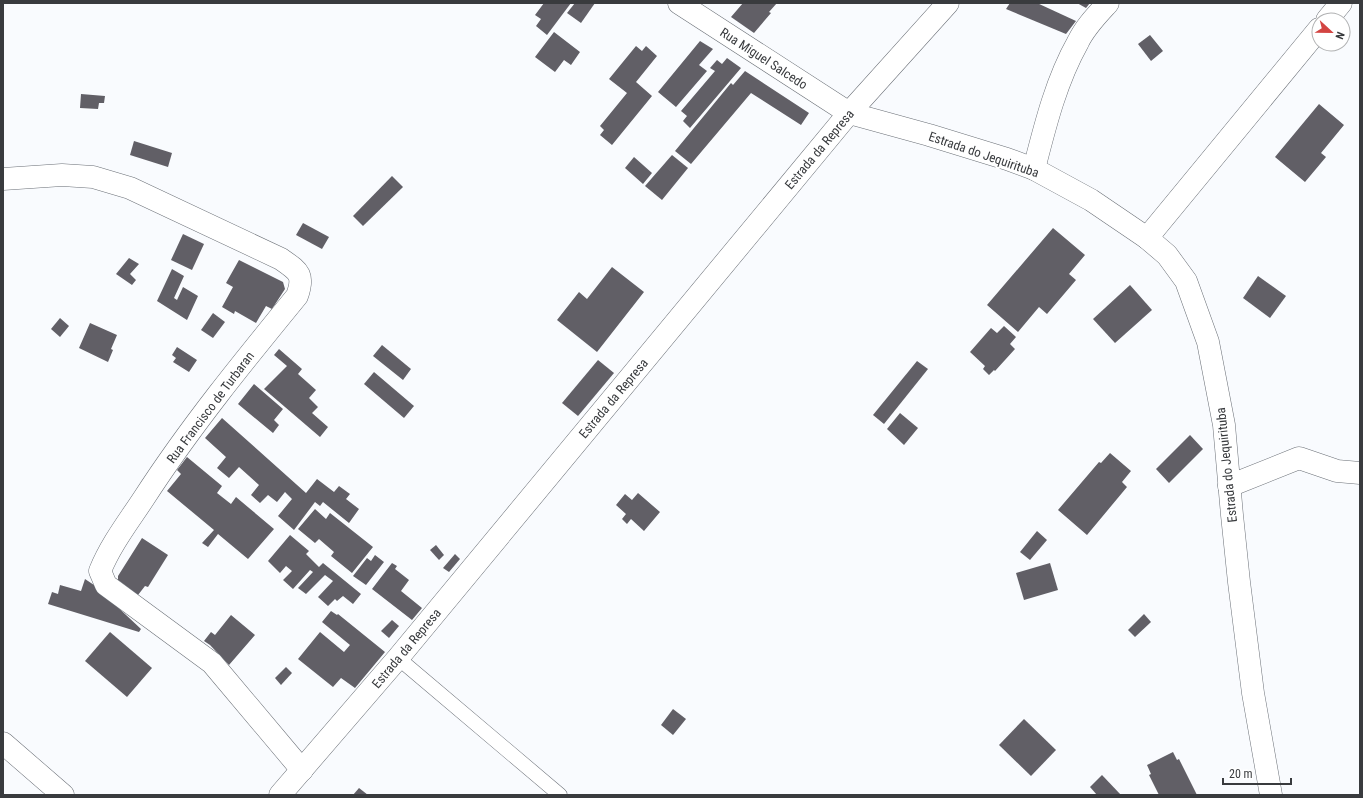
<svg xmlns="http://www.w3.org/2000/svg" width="1363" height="798" font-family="'Roboto Condensed',sans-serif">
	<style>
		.building { fill: #615f66 }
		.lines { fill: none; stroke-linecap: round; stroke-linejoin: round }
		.lane-casing { stroke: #6b7077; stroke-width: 15 }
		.street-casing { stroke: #6b7077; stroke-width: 23 }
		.lane { stroke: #fff; stroke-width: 14 }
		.street { stroke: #fff; stroke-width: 22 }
		.labels { text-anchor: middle; stroke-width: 4; stroke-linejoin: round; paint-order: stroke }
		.street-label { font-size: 13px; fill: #393b3e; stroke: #fff }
	</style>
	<rect width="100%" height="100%" fill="#f9fbfe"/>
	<g class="building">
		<path d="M 544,3 L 571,3 L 547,35 L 536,26 L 541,19 L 535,15 Z"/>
		<path d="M 575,3 L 595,3 L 581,23 L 567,13 Z"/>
		<path d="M 743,3 L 777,3 L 769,12 L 771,13 L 754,33 L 731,17 Z"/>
		<path d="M 1010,3 L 1037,3 L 1076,21 L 1066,34 L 1006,9 Z"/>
		<path d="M 1077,3 L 1090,3 L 1086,8 Z"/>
		<path d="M 554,32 L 580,52 L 571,65 L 564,60 L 555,72 L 535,57 Z"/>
		<path d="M 1150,35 L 1163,51 L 1151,61 L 1138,44 Z"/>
		<path d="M 700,41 L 713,49 L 699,65 L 707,71 L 676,107 L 658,92 Z"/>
		<path d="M 636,46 L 642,51 L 646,46 L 657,56 L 636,82 L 652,96 L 612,145 L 600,135 L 604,130 L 600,126 L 627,93 L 609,79 Z"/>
		<path d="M 727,58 L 741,68 L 690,128 L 683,121 L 687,116 L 681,111 L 715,71 L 710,68 L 717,60 L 722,64 Z"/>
		<path d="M 745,71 L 809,113 L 801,125 L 751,93 L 691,164 L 675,151 L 731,83 L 733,85 Z"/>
		<path d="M 81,94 L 105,96 L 104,103 L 99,103 L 98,109 L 80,108 Z"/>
		<path d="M 1319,104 L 1344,125 L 1321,153 L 1326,157 L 1305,182 L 1275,157 Z"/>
		<path d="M 134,141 L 172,153 L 168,167 L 130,155 Z"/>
		<path d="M 672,155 L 688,168 L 662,200 L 645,186 Z"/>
		<path d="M 634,157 L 652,173 L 643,184 L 625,168 Z"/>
		<path d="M 392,176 L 403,187 L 363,226 L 353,216 Z"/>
		<path d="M 303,223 L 329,237 L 322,249 L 296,235 Z"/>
		<path d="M 1053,228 L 1085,255 L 1069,274 L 1076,280 L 1047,314 L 1039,307 L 1018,332 L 987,305 Z"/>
		<path d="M 183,234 L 204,244 L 192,270 L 171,260 Z"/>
		<path d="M 129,258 L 139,264 L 130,274 L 136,280 L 132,285 L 116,274 Z"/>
		<path d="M 239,260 L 283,282 L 285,289 L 272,309 L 266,306 L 256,323 L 235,311 L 234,314 L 222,307 L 233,287 L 226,283 Z"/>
		<path d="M 612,267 L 644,292 L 597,352 L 557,320 L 579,292 L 587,299 Z"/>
		<path d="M 172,269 L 184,276 L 174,298 L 177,300 L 183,287 L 198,296 L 187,320 L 157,301 Z"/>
		<path d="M 1258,276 L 1286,296 L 1270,318 L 1243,298 Z"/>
		<path d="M 1130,285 L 1152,310 L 1115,343 L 1093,319 Z"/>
		<path d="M 213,313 L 225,322 L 213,338 L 201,330 Z"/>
		<path d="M 60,318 L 69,326 L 60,337 L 51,329 Z"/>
		<path d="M 90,323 L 117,335 L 111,349 L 113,350 L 108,362 L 79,348 Z"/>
		<path d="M 1004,326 L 1016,337 L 1010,344 L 1015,349 L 995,371 L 994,370 L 989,375 L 983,369 L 985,366 L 970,352 L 991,328 L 997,333 Z"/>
		<path d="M 382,345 L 411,369 L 403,380 L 373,356 Z"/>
		<path d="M 177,347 L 197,360 L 189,372 L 173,362 L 176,358 L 172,355 Z"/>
		<path d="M 279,349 L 302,369 L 298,374 L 316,390 L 309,398 L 318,407 L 312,413 L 328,427 L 320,437 L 264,389 L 287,366 L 274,355 Z"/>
		<path d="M 598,360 L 614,373 L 578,416 L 562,403 Z"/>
		<path d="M 917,361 L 928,369 L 884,424 L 873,415 Z"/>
		<path d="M 374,372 L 414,406 L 404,418 L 364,384 Z"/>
		<path d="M 254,384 L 283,409 L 274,420 L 279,425 L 273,433 L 238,404 Z"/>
		<path d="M 900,413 L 918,428 L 904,445 L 887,429 Z"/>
		<path d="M 222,418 L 306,493 L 317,479 L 334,492 L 339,486 L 350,494 L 346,499 L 359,509 L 349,523 L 323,502 L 320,506 L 315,502 L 294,530 L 278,516 L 292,499 L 285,492 L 277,502 L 268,495 L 260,503 L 251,495 L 259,485 L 239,467 L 229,478 L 217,468 L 226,457 L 205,438 Z"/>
		<path d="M 1190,435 L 1203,449 L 1169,483 L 1156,469 Z"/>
		<path d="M 1110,453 L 1131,471 L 1122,482 L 1127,487 L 1087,535 L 1058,510 L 1099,462 L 1101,463 Z"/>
		<path d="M 187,457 L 222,486 L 217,493 L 231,504 L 236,497 L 274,529 L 248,559 L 218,534 L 208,547 L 202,543 L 214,530 L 167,491 L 181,474 L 177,470 Z"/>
		<path d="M 638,493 L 660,512 L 644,531 L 631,519 L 627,524 L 622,519 L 626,514 L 616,505 L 625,494 L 632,500 Z"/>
		<path d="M 315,509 L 326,519 L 330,513 L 373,547 L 352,573 L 331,556 L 334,552 L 319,539 L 315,543 L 298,529 Z"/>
		<path d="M 1037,531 L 1047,540 L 1030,560 L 1020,552 Z"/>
		<path d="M 290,535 L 309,551 L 306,554 L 319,567 L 323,563 L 361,594 L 353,604 L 343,596 L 337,601 L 335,599 L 328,606 L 318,597 L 333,581 L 325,575 L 306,594 L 298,588 L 313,572 L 310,570 L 293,589 L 283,580 L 292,571 L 286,566 L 280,573 L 268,561 Z"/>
		<path d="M 142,538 L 168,555 L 148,587 L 145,586 L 138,595 L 118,580 L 118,576 Z"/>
		<path d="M 436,545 L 444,555 L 439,560 L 430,550 Z"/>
		<path d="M 455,554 L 460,559 L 449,572 L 443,568 Z"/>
		<path d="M 375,555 L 384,562 L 366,585 L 353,576 L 367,558 L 371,561 Z"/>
		<path d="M 392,563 L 397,566 L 395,569 L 409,580 L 401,591 L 422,608 L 412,620 L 372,589 Z"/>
		<path d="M 1050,563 L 1058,590 L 1024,600 L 1016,573 Z"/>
		<path d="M 85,579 L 94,585 L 141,629 L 139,632 L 48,604 L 52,592 L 58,594 L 60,585 L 81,591 Z"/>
		<path d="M 331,611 L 337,615 L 338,614 L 385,652 L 355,688 L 341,678 L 333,687 L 298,659 L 320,632 L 344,652 L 350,645 L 322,622 Z"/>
		<path d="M 1144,614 L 1151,622 L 1135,637 L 1128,630 Z"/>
		<path d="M 231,615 L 255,635 L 229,665 L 210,645 L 204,641 L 211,632 L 215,635 Z"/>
		<path d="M 392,620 L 399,626 L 389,638 L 381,631 Z"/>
		<path d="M 110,632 L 152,668 L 127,697 L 85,661 Z"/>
		<path d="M 286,667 L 292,673 L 281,685 L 275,678 Z"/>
		<path d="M 673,709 L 686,719 L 673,735 L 661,725 Z"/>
		<path d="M 1024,719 L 1056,750 L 1031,776 L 999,745 Z"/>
		<path d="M 1173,752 L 1177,760 L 1179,759 L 1197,795 L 1159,795 L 1149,775 L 1151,774 L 1147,765 Z"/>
		<path d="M 1102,775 L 1121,795 L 1097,795 L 1090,787 Z"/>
		<path d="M 359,788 L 368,795 L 353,795 Z"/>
	</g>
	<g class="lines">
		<g class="lane-casing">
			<path id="lane" d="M 398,658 L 560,795"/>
		</g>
		<g class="street-casing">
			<g id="street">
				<path d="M 679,3 L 849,113 L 929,135 L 1007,159 L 1034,169 L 1091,200 L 1147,238 L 1167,255 L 1186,281 L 1208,342 L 1224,425 L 1232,515 L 1239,582 L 1253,693 L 1271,795"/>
				<path d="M 1327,20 L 1341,3"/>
				<path d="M 1034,169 C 1045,126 1056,81 1078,42 C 1085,27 1097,15 1108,3"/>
				<path d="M 3,179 L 62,175 L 93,177 L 130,188 L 281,259 C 298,271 305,274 297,296 C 243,362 190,427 144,498 C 129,521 111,544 100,571 L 106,585 L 212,663 L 302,770"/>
				<path d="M 1147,238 L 1319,29"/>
				<path d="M 1229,486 L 1299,458 L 1337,471 L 1360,473"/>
				<path d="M 3,743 L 63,795"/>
				<path d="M 280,795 L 398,658 L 849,113 L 948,3"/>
			</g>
		</g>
		<use href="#lane" class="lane"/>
		<use href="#street" class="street"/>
	</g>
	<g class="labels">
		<g class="street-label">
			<text transform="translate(764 58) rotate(33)" y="5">Rua Miguel Salcedo</text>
			<text transform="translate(819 149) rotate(-50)" y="5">Estrada da Represa</text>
			<text transform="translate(984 154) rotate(19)" y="5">Estrada do Jequirituba</text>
			<text transform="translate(613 398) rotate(-50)" y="5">Estrada da Represa</text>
			<text transform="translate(210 407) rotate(-53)" y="5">Rua Francisco de Turbaran</text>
			<text transform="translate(1226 465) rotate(-96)" y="5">Estrada do Jequirituba</text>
			<text transform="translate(406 648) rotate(-50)" y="5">Estrada da Represa</text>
		</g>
	</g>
	<rect width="1363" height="798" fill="none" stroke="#393b3e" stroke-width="8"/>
	<g transform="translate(1331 32) rotate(112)"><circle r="19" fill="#ffffff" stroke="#b0b1b2"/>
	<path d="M0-3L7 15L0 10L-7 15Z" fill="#d34442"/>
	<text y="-6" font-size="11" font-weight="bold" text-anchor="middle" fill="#393b3e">N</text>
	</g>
	<path d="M1223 778v6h68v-6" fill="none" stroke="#393b3e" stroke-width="2"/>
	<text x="1229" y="778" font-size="12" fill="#393b3e" stroke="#ffffff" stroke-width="3" paint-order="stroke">20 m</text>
</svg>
